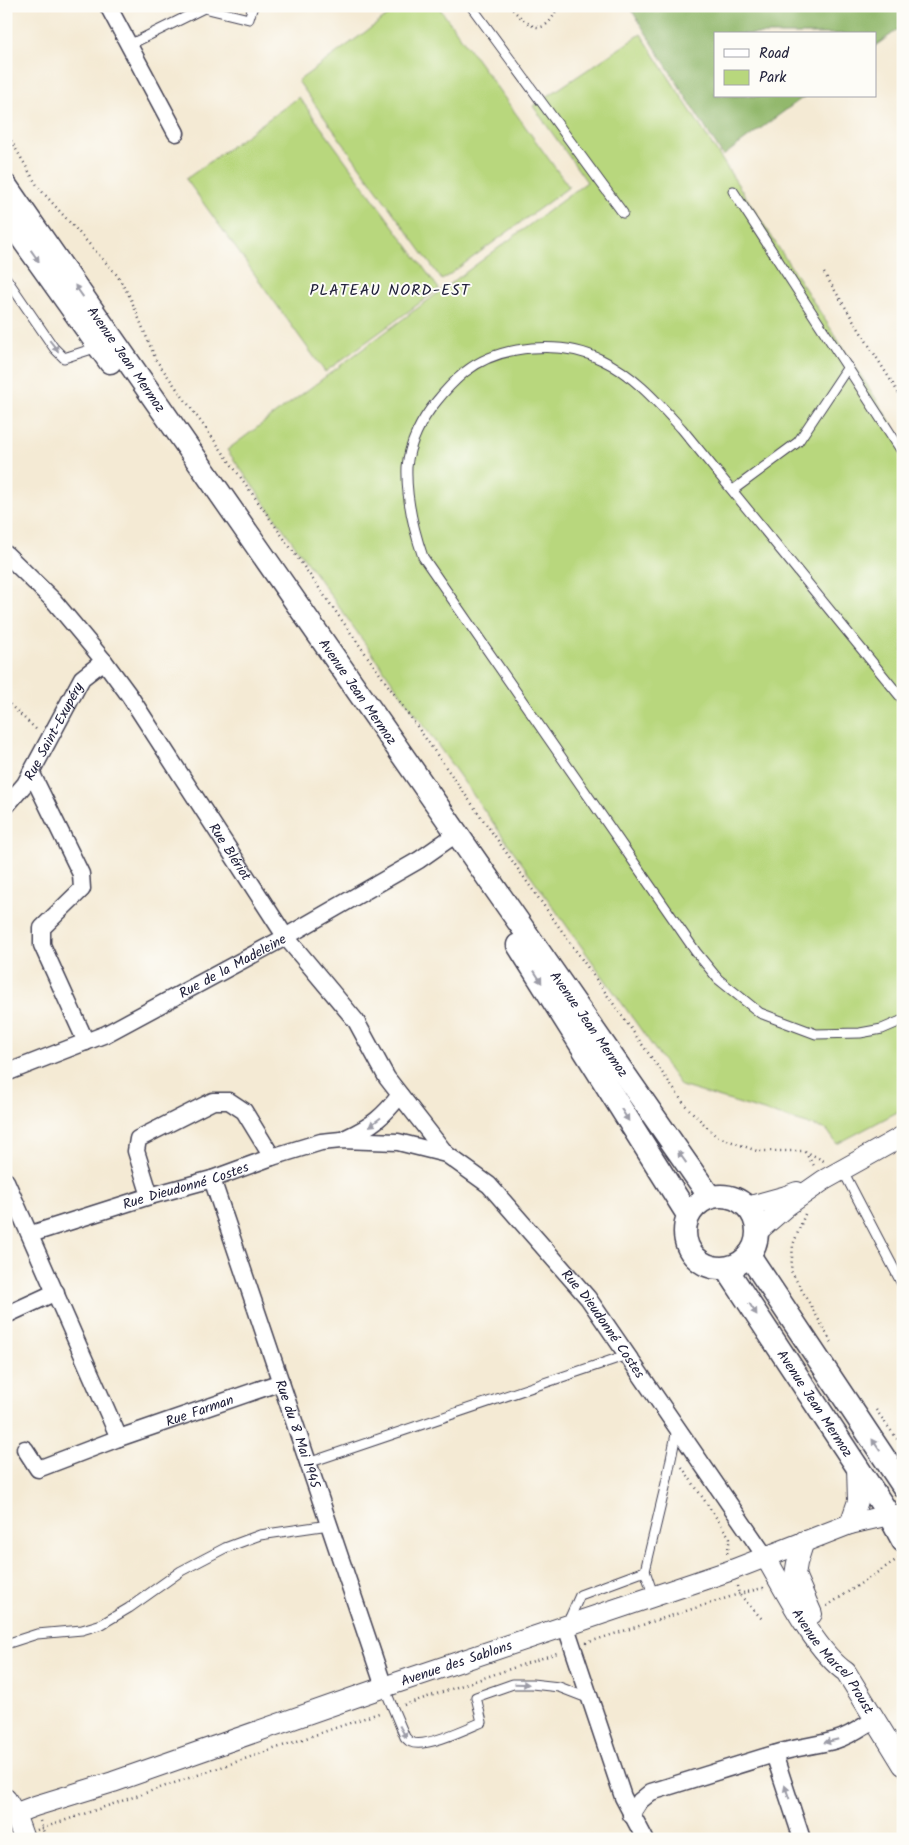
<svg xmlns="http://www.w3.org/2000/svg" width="909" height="1845" font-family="Kalam,sans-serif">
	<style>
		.green { fill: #b8d77d; stroke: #6d7c5c }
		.forest { fill: #92b86c; stroke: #5a6d54 }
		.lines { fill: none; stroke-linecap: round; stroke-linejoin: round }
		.service-casing { stroke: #424052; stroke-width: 11 }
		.minor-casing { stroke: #424052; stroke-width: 19 }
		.tertiary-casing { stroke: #424052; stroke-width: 22 }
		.secondary-casing { stroke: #424052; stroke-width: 25 }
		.path { stroke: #424052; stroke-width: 2.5; stroke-dasharray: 1 4; stroke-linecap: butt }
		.service { stroke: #fff; stroke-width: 9 }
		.minor { stroke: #fff; stroke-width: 16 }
		.tertiary { stroke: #fff; stroke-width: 20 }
		.secondary { stroke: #fff; stroke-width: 22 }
		.oneway { fill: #9c9ca7 }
		.labels { text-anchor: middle; stroke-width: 4; stroke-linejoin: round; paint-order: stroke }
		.street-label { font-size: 14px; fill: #22223b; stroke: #fdfcf7 }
		.quarter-label { font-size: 16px; letter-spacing: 1px; fill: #22223b; stroke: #fdfcf7 }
	</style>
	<rect width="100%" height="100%" fill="#fdfcf7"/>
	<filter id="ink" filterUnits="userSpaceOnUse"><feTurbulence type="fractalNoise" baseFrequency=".02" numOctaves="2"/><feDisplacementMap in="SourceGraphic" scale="10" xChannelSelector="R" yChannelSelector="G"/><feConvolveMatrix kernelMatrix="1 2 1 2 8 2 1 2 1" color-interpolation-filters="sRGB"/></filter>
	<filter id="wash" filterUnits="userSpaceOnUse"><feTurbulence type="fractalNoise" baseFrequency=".0096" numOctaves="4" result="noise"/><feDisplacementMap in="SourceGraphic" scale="20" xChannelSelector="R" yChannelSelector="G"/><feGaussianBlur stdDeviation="1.12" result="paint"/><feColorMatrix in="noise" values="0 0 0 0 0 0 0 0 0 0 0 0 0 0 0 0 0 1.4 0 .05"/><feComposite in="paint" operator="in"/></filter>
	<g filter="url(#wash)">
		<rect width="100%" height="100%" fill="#f4ead4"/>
		<g class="green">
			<path d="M 401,6 L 438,6 L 569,187 L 442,280 L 298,81 Z"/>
			<path d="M 641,34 L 903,441 L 903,1109 L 837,1144 L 827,1130 L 681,1086 L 227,450 L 587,182 L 533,106 Z"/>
			<path d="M 299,97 L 439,289 L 325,372 L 186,179 Z"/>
		</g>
		<path class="forest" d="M 629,6 L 903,6 L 903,26 L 875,46 L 875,34 L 715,34 L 715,96 L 805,96 L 723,156 Z"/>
	</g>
	<g filter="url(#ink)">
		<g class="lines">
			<g class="service-casing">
				<g id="service">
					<path d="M 471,6 L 623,213"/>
					<path d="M 129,45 L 204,8 L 249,19 L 253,6"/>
					<path d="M 733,191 L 903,453"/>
					<path d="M 6,278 L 54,348 L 64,358 L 98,347"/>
					<path d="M 733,490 L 798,442 L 848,367"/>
					<path d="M 903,700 L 682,429 C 659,404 634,375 602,360 C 563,340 500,344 465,372 C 454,381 444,392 436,402 C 421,420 409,444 407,467 C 406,498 413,528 423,557 L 696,952 L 718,979 L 760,1013 L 816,1034 L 860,1033 L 882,1029 L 903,1020"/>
					<path d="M 842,1169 L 903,1286"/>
					<path d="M 308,1463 L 627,1355"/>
					<path d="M 645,1571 L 654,1597"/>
					<path d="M 568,1622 L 580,1595 L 645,1571 L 667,1479 L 677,1429"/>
					<path d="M 6,1644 L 37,1634 L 82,1630 L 102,1624 L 129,1608 L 181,1571 L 225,1548 L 260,1535 L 329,1525"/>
					<path d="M 384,1687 L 405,1737 C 407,1739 408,1741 411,1742 C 424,1749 468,1728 482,1722 L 476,1697 L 513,1684 L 532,1684 L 559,1687 L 590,1699"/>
				</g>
			</g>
			<g class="minor-casing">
				<g id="minor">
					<path d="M 108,6 L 176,133"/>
					<path id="s1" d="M 6,554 L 54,601 L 104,661 L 129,695 L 285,936 L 356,1021 L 387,1078 L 446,1154"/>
					<path d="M 31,772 L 81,874 L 82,889 L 42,928 L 42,945 L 86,1042"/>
					<path id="s2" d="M 6,806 L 25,784 L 82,678 L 104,661"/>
					<path id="s3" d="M 6,1073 L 106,1034 L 280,940 L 419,860 L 449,839"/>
					<path d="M 346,1138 C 372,1126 383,1117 400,1095"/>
					<path id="s4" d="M 212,1179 L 384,1687"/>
					<path id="s5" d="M 6,1181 L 119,1438 L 281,1382"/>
					<path d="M 150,1196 L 136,1151 L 138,1139 L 213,1101 L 229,1101 L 244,1111 L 272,1157"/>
					<path id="s6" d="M 31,1234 L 150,1196 L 212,1179 L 272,1157 L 321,1142 L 341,1140 L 398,1142 L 446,1154 L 489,1185 L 588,1298 L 765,1556"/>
					<path d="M 6,1315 L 56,1292"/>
					<path d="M 25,1449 L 38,1469 L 119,1438"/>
					<path d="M 566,1627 L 623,1797 L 645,1839"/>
					<path d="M 774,1754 C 794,1747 815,1746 836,1740 C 850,1736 862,1727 875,1719"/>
					<path d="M 631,1815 L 640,1801 L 651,1792 L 774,1754 L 802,1839"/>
				</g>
			</g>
			<g class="tertiary-casing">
				<g id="tertiary">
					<path d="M 747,1207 L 786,1196 L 797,1192"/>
					<path d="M 757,1232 L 788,1205 L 824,1180 L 903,1136"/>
					<path d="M 850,1524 L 858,1501 L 857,1467"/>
					<path d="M 804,1541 L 797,1563 L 795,1575 L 812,1614"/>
					<path id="s7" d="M 765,1556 C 784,1589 816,1652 846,1672 L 903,1765"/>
					<path d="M 6,1799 L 15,1814 L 24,1839"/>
					<path id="s8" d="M 6,1817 L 35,1806 L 113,1782 L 384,1687 L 732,1570 L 850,1524 L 889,1515 L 903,1515"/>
				</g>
			</g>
			<g class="secondary-casing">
				<g id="secondary">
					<path id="s9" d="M 6,186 L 710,1197"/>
					<path d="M 6,216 L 110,362"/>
					<path d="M 518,945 L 688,1215"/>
					<circle cx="721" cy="1232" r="36"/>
					<path d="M 749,1255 L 903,1486"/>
					<path id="s10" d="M 726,1268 L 889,1515 L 903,1541"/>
				</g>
			</g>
			<g class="path">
				<path d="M 509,6 C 528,25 544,42 558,6"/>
				<path d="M 6,132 L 38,187 L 117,275 L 130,297 L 156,360 L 222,451 L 685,1105 L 716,1136 L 757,1151 L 804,1151 L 815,1167"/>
				<path d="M 824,273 L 903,400"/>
				<path d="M 6,701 L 38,731"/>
				<path d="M 805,1151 L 824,1161"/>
				<path d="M 805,1214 L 793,1245 L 791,1271 L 833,1345"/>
				<path d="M 876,1410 L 903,1447"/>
				<path d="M 682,1467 L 730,1538 L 727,1554"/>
				<path d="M 737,1586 L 739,1594 L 762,1619"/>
				<path d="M 827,1606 L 899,1558"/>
				<path d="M 586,1643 L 739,1594 L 763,1588 L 764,1589"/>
				<path d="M 404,1705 L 560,1652"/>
				<path d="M 40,1821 L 46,1839"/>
				<path d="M 37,1830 L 382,1712"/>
			</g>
			<use href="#service" class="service"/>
			<use href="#minor" class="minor"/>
			<use href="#tertiary" class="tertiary"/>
			<use href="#secondary" class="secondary"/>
		</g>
		<defs><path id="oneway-solid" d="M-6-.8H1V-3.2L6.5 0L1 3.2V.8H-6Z" transform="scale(1.25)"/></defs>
		<g class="oneway">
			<use href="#oneway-solid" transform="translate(35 256) rotate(55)"/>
			<use href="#oneway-solid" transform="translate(79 291) rotate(-125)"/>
			<use href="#oneway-solid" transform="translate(54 346) rotate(52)"/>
			<use href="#oneway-solid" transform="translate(538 977) rotate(58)"/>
			<use href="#oneway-solid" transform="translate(625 1115) rotate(58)"/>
			<use href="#oneway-solid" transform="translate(375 1122) rotate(143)"/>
			<use href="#oneway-solid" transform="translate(682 1157) rotate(-125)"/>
			<use href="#oneway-solid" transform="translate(753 1309) rotate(57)"/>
			<use href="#oneway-solid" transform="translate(876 1445) rotate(-124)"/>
			<use href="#oneway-solid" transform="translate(522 1684) rotate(1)"/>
			<use href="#oneway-solid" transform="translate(403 1732) rotate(61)"/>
			<use href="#oneway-solid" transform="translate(831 1741) rotate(166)"/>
			<use href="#oneway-solid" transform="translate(787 1792) rotate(-109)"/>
		</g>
	</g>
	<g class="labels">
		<g class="street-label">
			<text dy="5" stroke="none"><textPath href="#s9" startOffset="211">Avenue Jean Mermoz</textPath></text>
			<text dy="5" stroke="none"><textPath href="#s9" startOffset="616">Avenue Jean Mermoz</textPath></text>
			<text dy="5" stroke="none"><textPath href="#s2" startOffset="89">Rue Saint-Exupéry</textPath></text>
			<text dy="5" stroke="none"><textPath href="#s1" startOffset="374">Rue Blériot</textPath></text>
			<text dy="5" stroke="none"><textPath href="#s3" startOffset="251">Rue de la Madeleine</textPath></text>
			<text dy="5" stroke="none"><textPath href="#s9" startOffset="1021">Avenue Jean Mermoz</textPath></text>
			<text dy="5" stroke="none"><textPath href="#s6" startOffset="162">Rue Dieudonné Costes</textPath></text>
			<text dy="5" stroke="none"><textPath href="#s6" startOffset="664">Rue Dieudonné Costes</textPath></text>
			<text dy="5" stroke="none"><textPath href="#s10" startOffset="162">Avenue Jean Mermoz</textPath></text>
			<text dy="5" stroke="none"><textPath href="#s5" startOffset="366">Rue Farman</textPath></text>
			<text dy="5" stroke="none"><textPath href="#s4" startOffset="269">Rue du 8 Mai 1945</textPath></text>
			<text dy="5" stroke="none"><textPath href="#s7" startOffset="126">Avenue Marcel Proust</textPath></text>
			<text dy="5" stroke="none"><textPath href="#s8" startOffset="476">Avenue des Sablons</textPath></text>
		</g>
		<g class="quarter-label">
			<text x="390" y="295">PLATEAU NORD-EST</text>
		</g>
	</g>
	<rect width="909" height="1845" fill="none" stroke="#fdfcf7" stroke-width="25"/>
	<rect x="714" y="32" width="162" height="65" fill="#fdfcf7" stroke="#a5a5ac"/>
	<rect x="724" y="49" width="25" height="8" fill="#ffffff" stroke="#a5a5ac"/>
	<text x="759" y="58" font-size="15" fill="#22223b">Road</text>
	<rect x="724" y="70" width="25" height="15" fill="#b8d77d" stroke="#a5a5ac"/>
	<text x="759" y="82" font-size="15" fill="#22223b">Park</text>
</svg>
